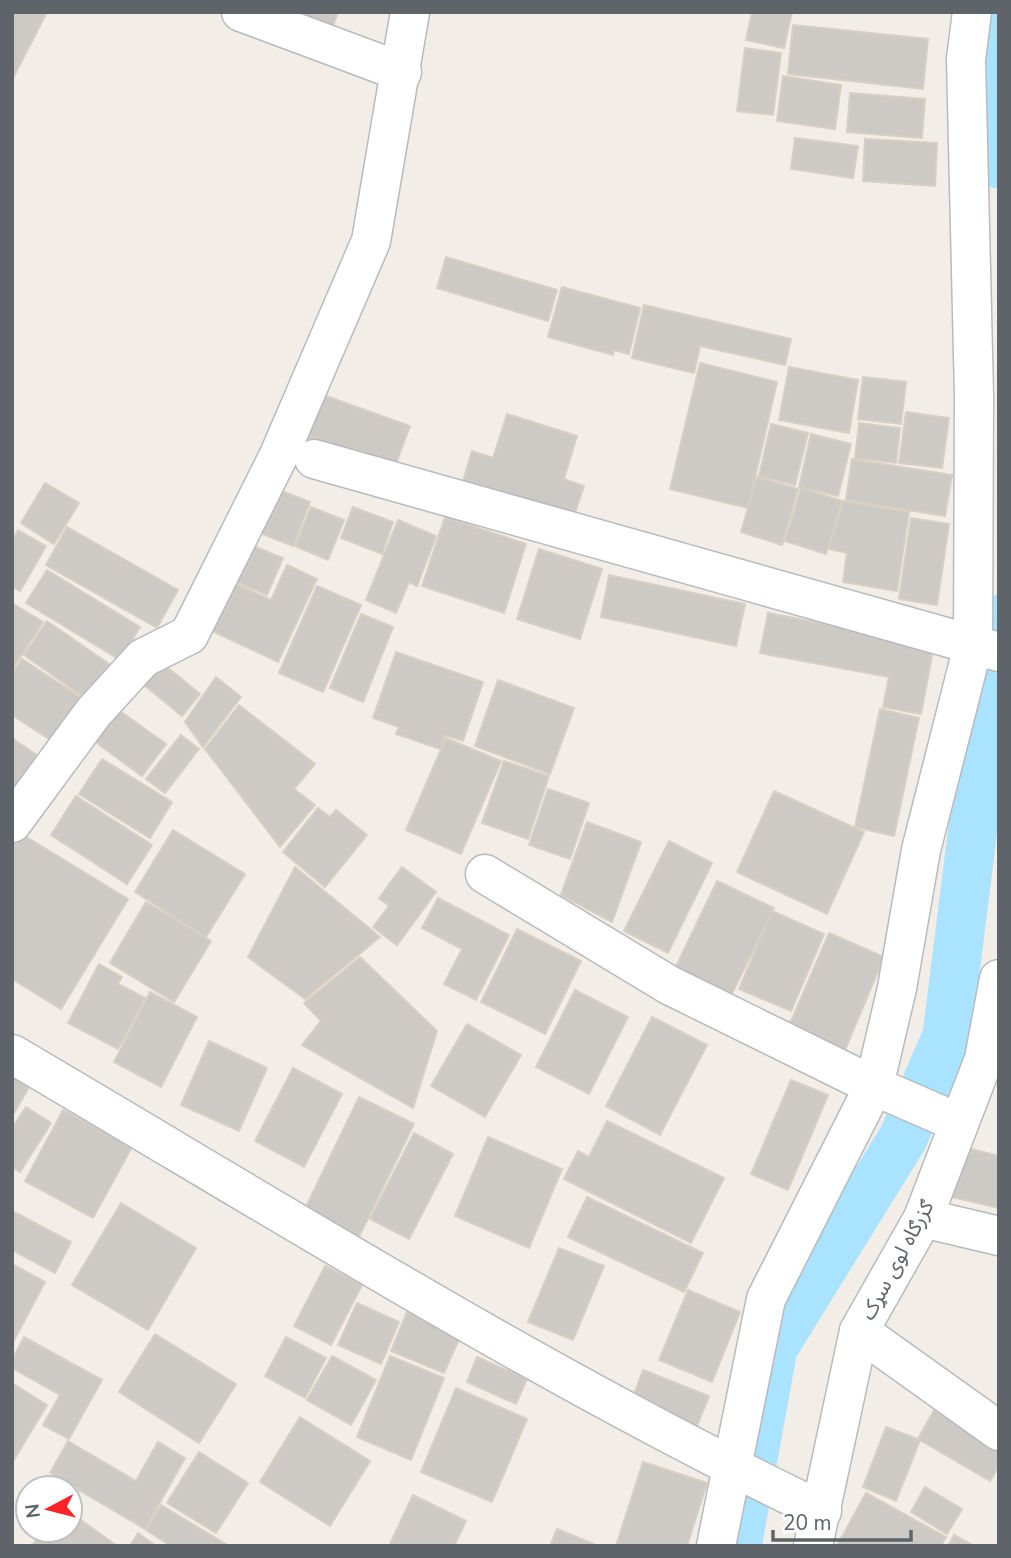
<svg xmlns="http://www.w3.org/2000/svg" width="1011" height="1558" font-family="'Nunito Sans','Noto Sans Arabic',sans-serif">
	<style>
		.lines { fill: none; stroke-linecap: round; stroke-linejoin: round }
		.canal { stroke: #aae3ff; stroke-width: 49 }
		.building { fill: #cdc9c4; stroke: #d7cfc4; stroke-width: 2 }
		.street-casing { stroke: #b7babf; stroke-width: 41 }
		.secondary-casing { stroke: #b5bbc0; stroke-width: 41 }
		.street { stroke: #fff; stroke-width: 38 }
		.secondary { stroke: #fff; stroke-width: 38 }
		.labels { text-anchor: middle; stroke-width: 5; stroke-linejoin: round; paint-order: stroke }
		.street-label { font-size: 21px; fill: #5e6469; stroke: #fff }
	</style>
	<rect width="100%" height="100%" fill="#f2eee7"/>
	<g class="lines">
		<g class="canal">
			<path d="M 989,12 L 988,25 L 999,164"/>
			<path d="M 737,1546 L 773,1348 L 903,1138 L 947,1036 L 999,619"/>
		</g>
	</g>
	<g class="building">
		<path d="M 12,12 L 46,14 L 12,80 Z"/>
		<path d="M 269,12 L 338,12 L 330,34 Z"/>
		<path d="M 752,12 L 792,12 L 784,48 L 746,40 Z"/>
		<path d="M 793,25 L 928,39 L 923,89 L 788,74 Z"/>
		<path d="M 745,48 L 781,53 L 773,115 L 737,111 Z"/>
		<path d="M 783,76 L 841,85 L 835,129 L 777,121 Z"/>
		<path d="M 850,93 L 925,99 L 922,138 L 847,132 Z"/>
		<path d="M 795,138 L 858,146 L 853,178 L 791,169 Z"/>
		<path d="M 865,139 L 937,143 L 935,186 L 863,181 Z"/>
		<path d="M 446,257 L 557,290 L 548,321 L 437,288 Z"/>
		<path d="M 562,287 L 640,308 L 629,354 L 614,350 L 613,355 L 548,337 Z"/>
		<path d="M 644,305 L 791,339 L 785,365 L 700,346 L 694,373 L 632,358 Z"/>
		<path d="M 700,363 L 777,382 L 748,508 L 670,489 Z"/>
		<path d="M 789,367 L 858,380 L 849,433 L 779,420 Z"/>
		<path d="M 863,377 L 906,382 L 901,424 L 858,419 Z"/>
		<path d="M 315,392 L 410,426 L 394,469 L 299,435 Z"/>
		<path d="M 906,412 L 949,418 L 942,468 L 899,463 Z"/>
		<path d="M 507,414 L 577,436 L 564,479 L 584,486 L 572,522 L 461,488 L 472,451 L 493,458 Z"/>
		<path d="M 859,423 L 900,428 L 896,463 L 855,458 Z"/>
		<path d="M 771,424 L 808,433 L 795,485 L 759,476 Z"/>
		<path d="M 811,434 L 851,444 L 838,496 L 799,487 Z"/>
		<path d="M 852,459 L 952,475 L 945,516 L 846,500 Z"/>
		<path d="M 757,477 L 798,489 L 782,545 L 741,532 Z"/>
		<path d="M 45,483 L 79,503 L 54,544 L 21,523 Z"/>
		<path d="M 269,486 L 310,502 L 293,546 L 252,530 Z"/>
		<path d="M 801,488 L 842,501 L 826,554 L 785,541 Z"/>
		<path d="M 843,501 L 909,512 L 897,591 L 843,582 L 847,553 L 829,549 Z"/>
		<path d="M 311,507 L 344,520 L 328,560 L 295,546 Z"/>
		<path d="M 353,507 L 393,522 L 382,554 L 341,538 Z"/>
		<path d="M 445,517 L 526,544 L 504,613 L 422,586 Z"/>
		<path d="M 911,518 L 949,524 L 937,605 L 899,599 Z"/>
		<path d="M 398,520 L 436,536 L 417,586 L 409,582 L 396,613 L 366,600 Z"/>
		<path d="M 67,527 L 178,590 L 157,628 L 46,565 Z"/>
		<path d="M 18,530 L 46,546 L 20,591 L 12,586 L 12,541 Z"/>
		<path d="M 249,544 L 283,558 L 267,595 L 234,581 Z"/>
		<path d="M 539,549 L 602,569 L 580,639 L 517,619 Z"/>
		<path d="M 287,565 L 317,579 L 278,662 L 206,628 L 228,580 L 271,600 Z"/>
		<path d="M 47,570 L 140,627 L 120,660 L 26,603 Z"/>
		<path d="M 609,575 L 745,604 L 736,646 L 601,617 Z"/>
		<path d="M 317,586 L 361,605 L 323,692 L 279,673 Z"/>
		<path d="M 12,603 L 43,622 L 12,670 Z"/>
		<path d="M 768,613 L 934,645 L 921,714 L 883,707 L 889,677 L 760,653 Z"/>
		<path d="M 361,614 L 393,627 L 363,702 L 330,688 Z"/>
		<path d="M 47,621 L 109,664 L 85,698 L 24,655 Z"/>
		<path d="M 396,652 L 483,682 L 463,741 L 445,735 L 440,749 L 396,734 L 399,727 L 373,718 Z"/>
		<path d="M 156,658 L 200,694 L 182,716 L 138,680 Z"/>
		<path d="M 22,659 L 85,700 L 57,744 L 12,715 L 12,674 Z"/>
		<path d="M 216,677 L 241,697 L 203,747 L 185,722 Z"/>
		<path d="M 498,680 L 574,708 L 550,774 L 475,746 Z"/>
		<path d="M 239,705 L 315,764 L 294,789 L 315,805 L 280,847 L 205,749 Z"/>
		<path d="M 113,706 L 166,744 L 142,776 L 90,738 Z"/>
		<path d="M 880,709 L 919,718 L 894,836 L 855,827 Z"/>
		<path d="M 181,735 L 199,749 L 165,793 L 146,779 Z"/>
		<path d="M 12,738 L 41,758 L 12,800 Z"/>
		<path d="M 446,738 L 501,761 L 461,854 L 406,830 Z"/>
		<path d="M 102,759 L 172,802 L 150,838 L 79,794 Z"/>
		<path d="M 504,761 L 549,776 L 528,839 L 482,823 Z"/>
		<path d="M 548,789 L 589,803 L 570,859 L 529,845 Z"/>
		<path d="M 774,791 L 864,832 L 827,914 L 737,872 Z"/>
		<path d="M 76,796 L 152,845 L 127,884 L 51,835 Z"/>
		<path d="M 318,808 L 330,817 L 336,810 L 367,835 L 325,887 L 283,852 Z"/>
		<path d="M 587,822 L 641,842 L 612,922 L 561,895 Z"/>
		<path d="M 12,828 L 128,899 L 61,1009 L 12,979 Z"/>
		<path d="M 173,830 L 245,874 L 206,937 L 135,892 Z"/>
		<path d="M 669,841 L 712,863 L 668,953 L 624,931 Z"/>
		<path d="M 295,867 L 380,937 L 305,999 L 248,957 Z"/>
		<path d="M 402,867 L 436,892 L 397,945 L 373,927 L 389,906 L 379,898 Z"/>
		<path d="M 717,881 L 774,908 L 727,1004 L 671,977 Z"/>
		<path d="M 438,898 L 509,935 L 476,1000 L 444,984 L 462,949 L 422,928 Z"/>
		<path d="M 146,902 L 211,941 L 174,1002 L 110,963 Z"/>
		<path d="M 772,911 L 824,934 L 791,1011 L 739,989 Z"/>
		<path d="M 517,929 L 581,961 L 545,1034 L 481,1002 Z"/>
		<path d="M 829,933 L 884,957 L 845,1050 L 789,1026 Z"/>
		<path d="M 360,957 L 437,1031 L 413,1108 L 302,1045 L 321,1021 L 304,1003 Z"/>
		<path d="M 99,964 L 122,977 L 118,984 L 145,998 L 118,1049 L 68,1023 Z"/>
		<path d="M 575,990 L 628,1017 L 589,1094 L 536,1067 Z"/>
		<path d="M 150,992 L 197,1017 L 161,1087 L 114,1062 Z"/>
		<path d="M 652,1017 L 707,1045 L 660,1135 L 606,1106 Z"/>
		<path d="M 467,1024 L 521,1055 L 485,1117 L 431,1086 Z"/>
		<path d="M 209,1041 L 267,1068 L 239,1131 L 181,1105 Z"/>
		<path d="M 293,1068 L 342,1094 L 304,1167 L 255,1141 Z"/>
		<path d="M 12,1073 L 31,1084 L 12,1116 Z"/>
		<path d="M 791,1080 L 828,1095 L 788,1190 L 751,1174 Z"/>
		<path d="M 359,1097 L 414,1124 L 358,1239 L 303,1213 Z"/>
		<path d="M 26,1107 L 51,1123 L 20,1172 L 12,1167 L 12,1128 Z"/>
		<path d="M 63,1110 L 132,1147 L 93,1218 L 25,1181 Z"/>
		<path d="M 607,1121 L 724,1178 L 691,1243 L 564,1179 L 578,1151 L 589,1157 Z"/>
		<path d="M 414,1133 L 453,1154 L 409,1239 L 370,1219 Z"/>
		<path d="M 488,1137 L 562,1169 L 529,1248 L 455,1216 Z"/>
		<path d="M 959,1146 L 999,1156 L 999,1208 L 947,1196 Z"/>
		<path d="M 587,1197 L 703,1253 L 684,1292 L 568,1237 Z"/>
		<path d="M 121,1203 L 196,1248 L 148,1330 L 72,1285 Z"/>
		<path d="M 14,1212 L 71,1242 L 55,1273 L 12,1250 L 12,1216 Z"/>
		<path d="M 559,1248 L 604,1266 L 573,1340 L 528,1322 Z"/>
		<path d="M 12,1264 L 45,1282 L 12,1344 Z"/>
		<path d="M 325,1266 L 362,1285 L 331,1345 L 294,1326 Z"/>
		<path d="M 688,1290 L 740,1312 L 712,1382 L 659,1360 Z"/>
		<path d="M 357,1303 L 399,1322 L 381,1364 L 338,1345 Z"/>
		<path d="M 407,1312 L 461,1335 L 444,1373 L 391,1351 Z"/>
		<path d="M 155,1334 L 236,1384 L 199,1443 L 119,1392 Z"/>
		<path d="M 24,1337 L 102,1380 L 69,1439 L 43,1425 L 60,1395 L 12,1368 L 12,1360 Z"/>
		<path d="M 286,1337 L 326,1358 L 305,1398 L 265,1376 Z"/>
		<path d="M 332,1356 L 376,1380 L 351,1425 L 307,1400 Z"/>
		<path d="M 390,1356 L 444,1378 L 411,1460 L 357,1437 Z"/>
		<path d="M 477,1357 L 527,1379 L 516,1404 L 467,1382 Z"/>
		<path d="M 643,1370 L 709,1396 L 697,1426 L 632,1400 Z"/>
		<path d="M 12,1383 L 47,1405 L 12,1463 Z"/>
		<path d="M 456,1388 L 527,1419 L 492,1502 L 421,1472 Z"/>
		<path d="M 934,1410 L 999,1447 L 999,1466 L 990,1481 L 918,1439 Z"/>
		<path d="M 300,1417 L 370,1461 L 330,1526 L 260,1482 Z"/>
		<path d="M 886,1427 L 920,1440 L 896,1501 L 863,1487 Z"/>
		<path d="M 68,1441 L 136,1481 L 158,1442 L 185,1458 L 145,1529 L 50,1473 Z"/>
		<path d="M 199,1452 L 248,1483 L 216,1533 L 167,1503 Z"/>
		<path d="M 643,1462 L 707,1483 L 687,1546 L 616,1546 Z"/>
		<path d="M 925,1487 L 962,1509 L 947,1534 L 911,1512 Z"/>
		<path d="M 866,1493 L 946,1537 L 941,1546 L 837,1546 Z"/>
		<path d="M 413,1495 L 466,1521 L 454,1546 L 389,1546 Z"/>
		<path d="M 161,1505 L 229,1546 L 171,1546 L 146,1530 Z"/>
		<path d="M 70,1512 L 117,1546 L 32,1546 L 43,1530 L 70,1530 Z"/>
		<path d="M 557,1529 L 598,1546 L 550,1546 Z"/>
		<path d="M 138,1533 L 156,1546 L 130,1546 Z"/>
		<path d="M 954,1535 L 974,1546 L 948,1546 Z"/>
	</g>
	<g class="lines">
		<g class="street-casing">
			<g id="street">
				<path d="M 241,12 L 402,72"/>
				<path d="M 314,459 L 999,652"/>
				<path d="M 12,823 L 93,713 L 143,658 L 189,635 L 279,455 L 371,241 L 410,12"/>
				<path d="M 485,874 L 669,985 L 874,1086 L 959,1123"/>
				<path d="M 12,1054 C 279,1211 543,1377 822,1511"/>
				<path d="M 923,1218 L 999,1236"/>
				<path d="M 716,1546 L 766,1299 L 874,1086 L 897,988 L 921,850 L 973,646 L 974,396 L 966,59 L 972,12"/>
			</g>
		</g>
		<g class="secondary-casing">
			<g id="secondary">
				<path d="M 859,1331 L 999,1431"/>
				<path d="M 813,1546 L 859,1331 L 923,1218 L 984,1059 L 999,979"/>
			</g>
		</g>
		<use href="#street" class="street"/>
		<use href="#secondary" class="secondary"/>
	</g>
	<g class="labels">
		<g class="street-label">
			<text transform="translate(897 1260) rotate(-62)" y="7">ګزرګاه لوی سړک</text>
		</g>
	</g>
	<rect width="1011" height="1558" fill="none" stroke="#5e6469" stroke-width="28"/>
	<g transform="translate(49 1509) rotate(263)"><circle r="33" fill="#ffffff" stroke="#bfc1c3" stroke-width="2"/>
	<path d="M0-5L12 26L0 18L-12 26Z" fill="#fc2329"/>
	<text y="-10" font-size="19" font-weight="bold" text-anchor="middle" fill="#5e6469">N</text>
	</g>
	<path d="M773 1530v10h138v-10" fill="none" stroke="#5e6469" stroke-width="3.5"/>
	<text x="783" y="1530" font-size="21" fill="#5e6469" stroke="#ffffff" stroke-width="5" paint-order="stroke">20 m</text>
</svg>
